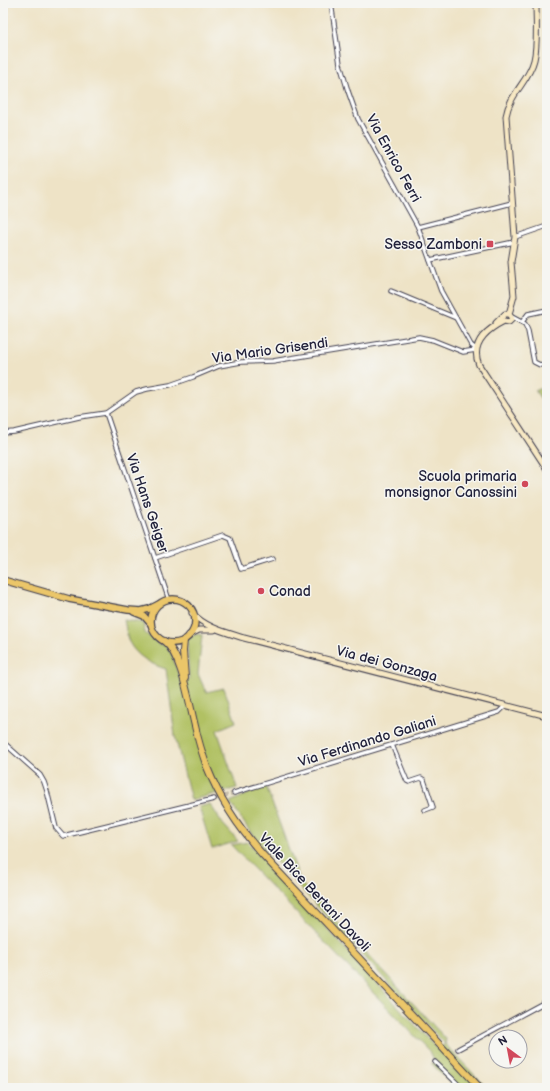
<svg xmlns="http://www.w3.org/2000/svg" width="550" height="1091" font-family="'Balsamiq Sans',sans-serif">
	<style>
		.green { fill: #b1c164; stroke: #6a7250 }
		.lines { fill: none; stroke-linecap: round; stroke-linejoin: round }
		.street-tunnel { stroke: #c5bcaa; stroke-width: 3.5; stroke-dasharray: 3.5 2; stroke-linecap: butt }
		.street-casing { stroke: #413f50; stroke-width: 5.5 }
		.secondary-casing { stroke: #413f50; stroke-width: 7 }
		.primary-casing { stroke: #413f50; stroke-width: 8 }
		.highway-casing { stroke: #413f50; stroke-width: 8 }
		.street { stroke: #fff; stroke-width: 3.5 }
		.secondary { stroke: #f7e8c3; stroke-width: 5 }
		.primary { stroke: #ebc669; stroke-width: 5.5 }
		.highway { stroke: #ebc669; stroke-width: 6 }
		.poi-dot { fill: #d1495b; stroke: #f6f6f2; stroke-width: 1.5 }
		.labels { text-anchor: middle; stroke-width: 3; stroke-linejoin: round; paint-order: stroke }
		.street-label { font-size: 14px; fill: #22223b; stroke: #f6f6f2 }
		.poi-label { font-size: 14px; fill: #22223b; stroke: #f6f6f2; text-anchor: end }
	</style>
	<rect width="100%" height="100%" fill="#f6f6f2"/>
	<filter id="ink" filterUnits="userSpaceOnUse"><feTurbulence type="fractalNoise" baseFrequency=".025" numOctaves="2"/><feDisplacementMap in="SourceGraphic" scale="8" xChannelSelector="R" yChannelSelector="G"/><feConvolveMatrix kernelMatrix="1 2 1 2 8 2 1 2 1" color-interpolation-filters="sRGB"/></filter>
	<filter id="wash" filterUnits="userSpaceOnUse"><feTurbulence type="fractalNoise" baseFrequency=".012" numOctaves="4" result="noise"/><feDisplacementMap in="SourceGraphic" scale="16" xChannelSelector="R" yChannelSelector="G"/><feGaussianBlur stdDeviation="0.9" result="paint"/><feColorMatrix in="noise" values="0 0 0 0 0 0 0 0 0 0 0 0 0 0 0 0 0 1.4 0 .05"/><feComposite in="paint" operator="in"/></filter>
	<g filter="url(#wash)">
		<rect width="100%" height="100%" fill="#eee3c6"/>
		<g class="green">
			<path d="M 547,387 L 547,409 L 535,390 Z"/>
			<path d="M 124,620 L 143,623 L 145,633 L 159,644 L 166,645 L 172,655 L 181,682 L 189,680 L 187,639 L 196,634 L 202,635 L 198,674 L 206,692 L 224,688 L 236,722 L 217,730 L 237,788 L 191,800 L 175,736 L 166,669 C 152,665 136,656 129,642 C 126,635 126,627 124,620 Z"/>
			<path d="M 266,786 L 301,883 L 446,1039 L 445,1044 L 487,1088 L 455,1088 L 431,1063 L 435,1062 L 431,1053 L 231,845 L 248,842 L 437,1049 L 445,1044 L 255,839 L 230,802 Z"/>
			<path d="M 210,804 L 223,824 L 238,841 L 212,849 L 199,807 Z"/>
		</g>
	</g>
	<g filter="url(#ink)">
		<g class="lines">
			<path class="street-tunnel" d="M 214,799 L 234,793"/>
			<g class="street-casing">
				<g id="street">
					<path d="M 331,3 L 340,64 L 348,91 L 358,119 L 418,227 L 441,291 L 471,345 L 476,349"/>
					<path d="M 418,227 L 512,203"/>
					<path d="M 515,237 L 547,226"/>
					<path d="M 430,260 L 514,242"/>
					<path d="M 391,291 L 456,318"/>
					<path d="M 512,317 L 525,324 L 528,331 L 534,362 L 540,365 L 547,363"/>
					<path d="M 522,322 L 528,314 L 547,310"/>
					<path d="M 106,413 L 169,600"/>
					<path d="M 3,433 L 14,432 L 79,417 L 106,413 L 136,392 L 147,389 L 170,385 L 193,377 L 219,366 L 241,362 L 273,361 L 419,337 L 433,340 L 463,352 L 476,350"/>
					<path d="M 542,461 L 547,458"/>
					<path d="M 155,558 L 223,535 L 230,538 L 241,569 L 273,559"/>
					<path d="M 3,742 L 40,775 L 44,782 L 47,791 L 56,828 L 63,836 L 214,799"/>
					<path d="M 392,745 L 407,781 L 409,782 L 421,778 L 424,780 L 433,807 L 425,810"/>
					<path d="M 234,793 L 499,712 L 505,706"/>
					<path d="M 458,1049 L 547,1001"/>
					<path d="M 435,1062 L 462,1088"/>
				</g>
			</g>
			<g class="secondary-casing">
				<g id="secondary">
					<path d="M 536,3 C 536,20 538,44 534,60 C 529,81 510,93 506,116 L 515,237 L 511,262 L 514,296 L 509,314 L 512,319 L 509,322 L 504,321 C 486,330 470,344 479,365 L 547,469"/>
					<path d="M 496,323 L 505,314 L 509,314"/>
					<path d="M 192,613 C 206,628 225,632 244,638 L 547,716"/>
					<path d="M 189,635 L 199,630 L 214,630"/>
				</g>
			</g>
			<g class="primary-casing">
				<g id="primary">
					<path d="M 3,580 L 69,599 L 128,610 L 141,611 L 149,609 L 159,604"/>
					<circle cx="173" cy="621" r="22"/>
					<path d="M 134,612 L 144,616 L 151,624"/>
				</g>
			</g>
			<g class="highway-casing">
				<g id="highway">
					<path d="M 184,640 L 183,651 L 185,678"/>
					<path d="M 164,641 C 182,655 189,703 195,726 C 198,740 202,753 207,767 C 220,800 239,828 262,854 L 480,1088"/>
				</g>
			</g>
			<use href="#street" class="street"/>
			<use href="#secondary" class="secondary"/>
			<use href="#primary" class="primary"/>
			<use href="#highway" class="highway"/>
		</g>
	</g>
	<g class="poi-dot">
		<rect x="486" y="240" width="8" height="8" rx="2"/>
		<circle cx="525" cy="484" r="4"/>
		<circle cx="261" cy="591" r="4"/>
	</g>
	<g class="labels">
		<g class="street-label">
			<text transform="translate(394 158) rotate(61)" y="5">Via Enrico Ferri</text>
			<text transform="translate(270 350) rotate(-8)" y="5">Via Mario Grisendi</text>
			<text transform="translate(148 503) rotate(71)" y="5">Via Hans Geiger</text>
			<text transform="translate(387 663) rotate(15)" y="5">Via dei Gonzaga</text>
			<text transform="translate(367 741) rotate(-17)" y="5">Via Ferdinando Galiani</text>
			<text transform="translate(315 892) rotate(47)" y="5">Viale Bice Bertani Davoli</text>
		</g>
		<g class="poi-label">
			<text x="482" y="249">Sesso Zamboni</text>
			<text x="517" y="481">Scuola primaria<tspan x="517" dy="16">monsignor Canossini</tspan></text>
			<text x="269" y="596" text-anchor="start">Conad</text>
		</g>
	</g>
	<rect width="550" height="1091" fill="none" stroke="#f6f6f2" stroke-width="16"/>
	<g transform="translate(508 1049) rotate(328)"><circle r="19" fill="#f6f6f2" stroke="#a1a1a9"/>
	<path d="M0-3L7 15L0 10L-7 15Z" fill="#d1495b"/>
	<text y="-6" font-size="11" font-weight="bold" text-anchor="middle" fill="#22223b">N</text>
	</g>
</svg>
